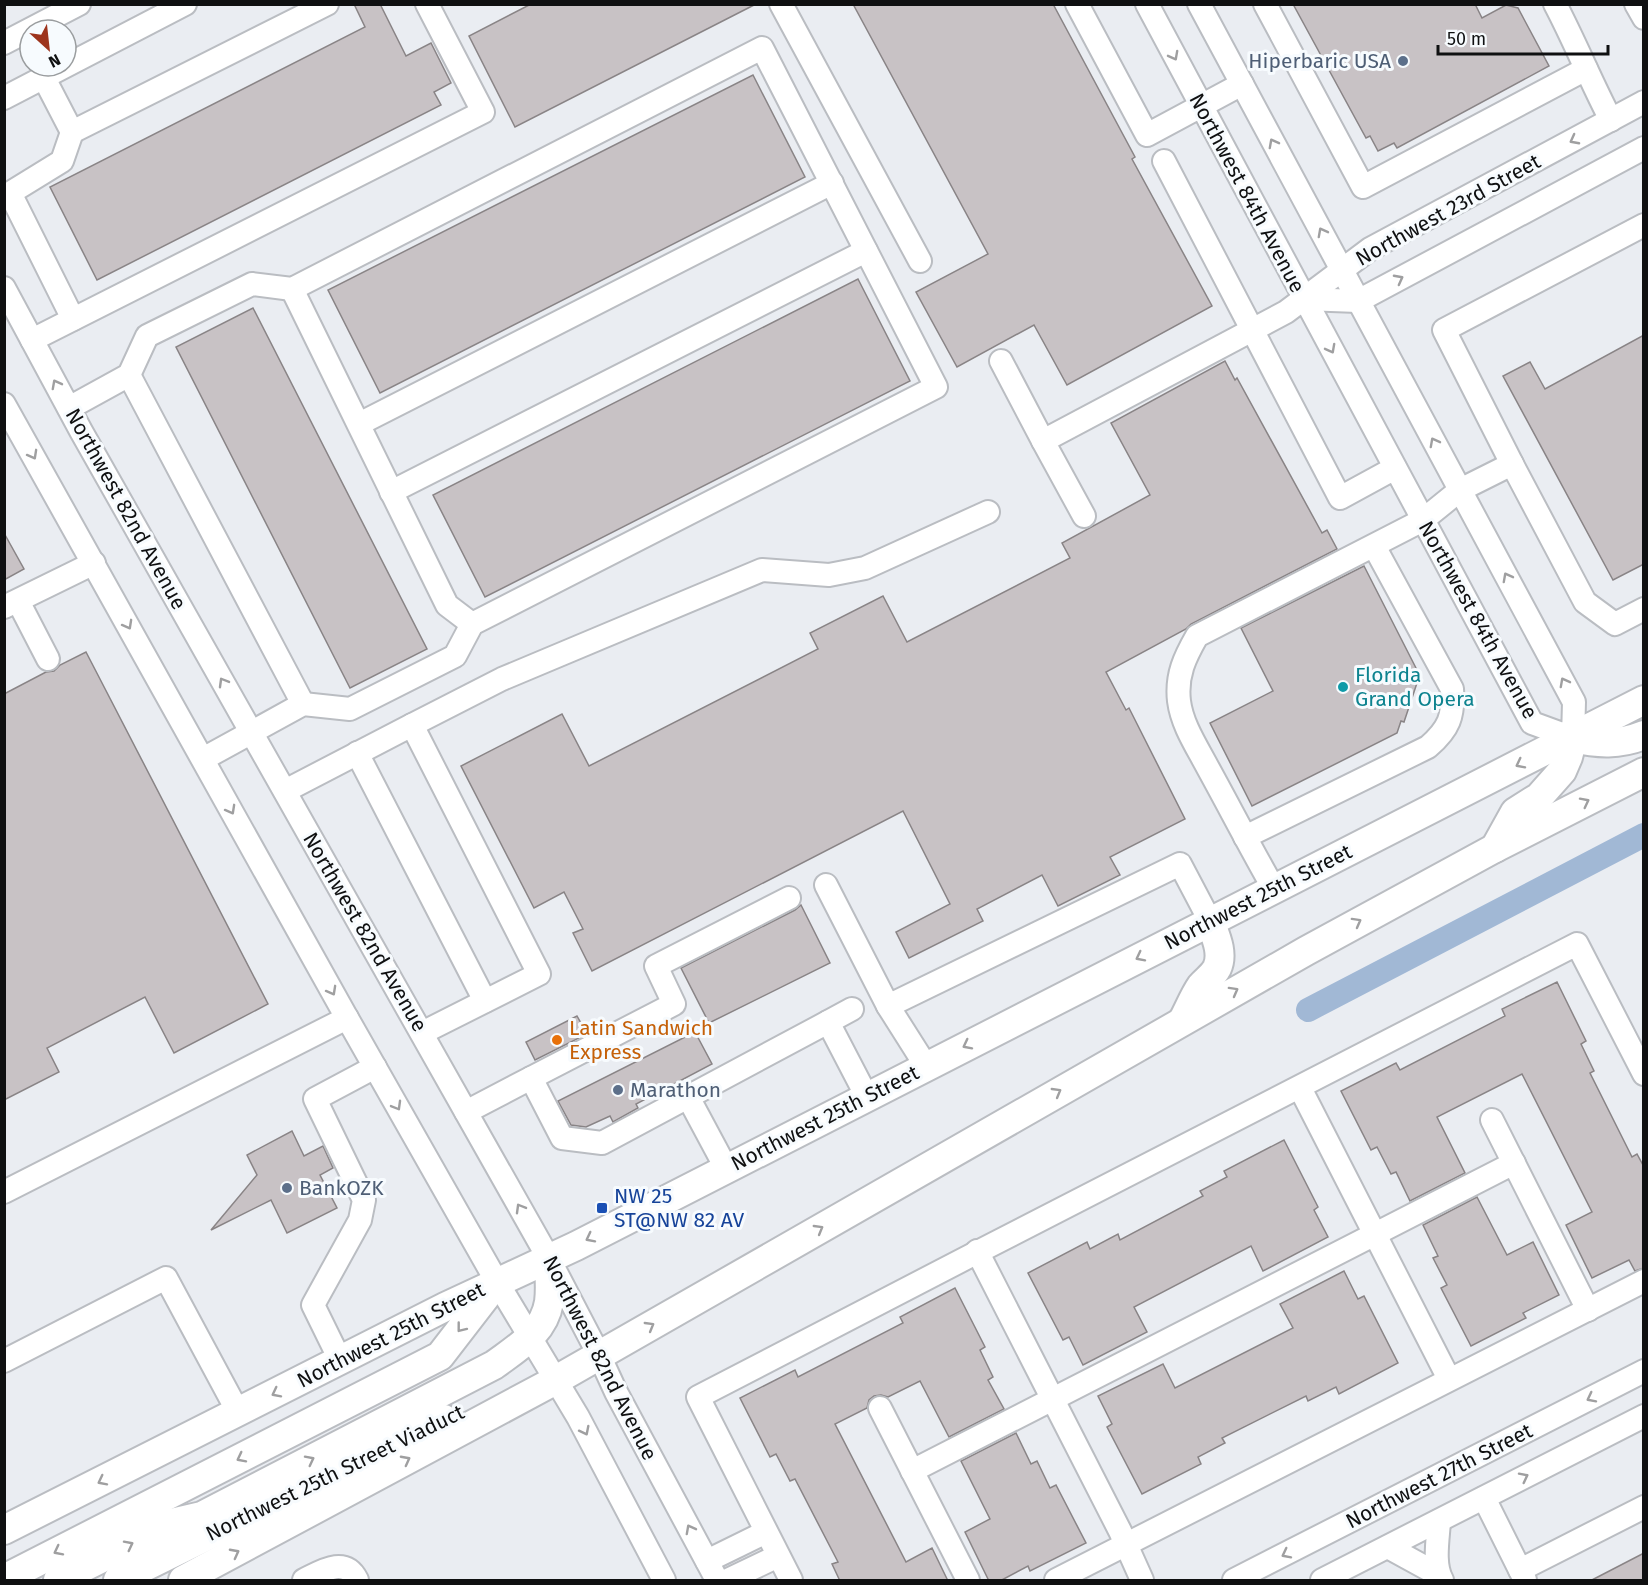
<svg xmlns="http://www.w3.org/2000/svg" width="1648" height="1585" font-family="'Fira Sans',sans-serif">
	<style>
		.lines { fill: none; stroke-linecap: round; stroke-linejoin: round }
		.canal { stroke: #a1b8d5; stroke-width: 24 }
		.building { fill: #c8c2c5; stroke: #898486; stroke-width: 1.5 }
		.minor-casing { stroke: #babdc2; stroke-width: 26 }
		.major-casing { stroke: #babdc2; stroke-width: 32 }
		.minor { stroke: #fff; stroke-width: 22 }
		.major { stroke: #fff; stroke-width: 28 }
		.oneway { stroke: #9f9fa0 }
		.service-dot { fill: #5c6f8a; stroke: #f7fbfe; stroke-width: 2 }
		.culture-dot { fill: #0f9aa8; stroke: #f7fbfe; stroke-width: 2 }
		.food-dot { fill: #e8710a; stroke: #f7fbfe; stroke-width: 2 }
		.transit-dot { fill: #1a4fb4; stroke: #f7fbfe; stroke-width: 2 }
		.labels { text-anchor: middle; stroke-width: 6; stroke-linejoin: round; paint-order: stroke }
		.service-label { font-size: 21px; fill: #4e5e75; stroke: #f7fbfe; text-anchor: start }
		.street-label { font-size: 21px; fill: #0f1011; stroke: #f7fbfe }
		.culture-label { font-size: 21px; fill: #0d838f; stroke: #f7fbfe; text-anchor: start }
		.food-label { font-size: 21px; fill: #c56008; stroke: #f7fbfe; text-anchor: start }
		.transit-label { font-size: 21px; fill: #164399; stroke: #f7fbfe; text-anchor: start }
	</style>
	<rect width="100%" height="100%" fill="#eaedf2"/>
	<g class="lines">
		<path class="canal" d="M 1308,1010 L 1644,835"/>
	</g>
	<g class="building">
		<path d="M 354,4 L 380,4 L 406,56 L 431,43 L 451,83 L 434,92 L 441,105 L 97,280 L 50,187 L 365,27 Z"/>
		<path d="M 531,4 L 756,4 L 515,127 L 469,36 Z"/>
		<path d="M 853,4 L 1053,4 L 1135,157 L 1132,159 L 1212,306 L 1067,385 L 1034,325 L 957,367 L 916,292 L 988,254 Z"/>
		<path d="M 1293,4 L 1475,4 L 1482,18 L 1506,5 L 1518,8 L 1549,66 L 1397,148 L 1394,143 L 1378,151 L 1370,136 L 1366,138 Z"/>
		<path d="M 753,75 L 805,177 L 380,393 L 328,290 Z"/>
		<path d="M 858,279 L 910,381 L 485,597 L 433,495 Z"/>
		<path d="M 253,308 L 427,649 L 350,688 L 176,347 Z"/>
		<path d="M 1644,335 L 1644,564 L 1613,580 L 1503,376 L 1530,362 L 1545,389 Z"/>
		<path d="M 1225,361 L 1235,380 L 1237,378 L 1322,533 L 1327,530 L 1337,549 L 1191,624 L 1186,629 L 1106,672 L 1126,710 L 1129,708 L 1185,819 L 1110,857 L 1120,875 L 1058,906 L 1042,875 L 977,909 L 983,921 L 909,958 L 896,932 L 950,904 L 903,811 L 592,971 L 573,933 L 583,929 L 564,892 L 534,908 L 461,766 L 562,714 L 589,766 L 818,649 L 810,633 L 883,596 L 907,642 L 1070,558 L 1062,543 L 1150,495 L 1111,423 Z"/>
		<path d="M 4,533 L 24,569 L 4,580 Z"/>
		<path d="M 1364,566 L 1418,672 L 1414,682 L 1417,683 L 1404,722 L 1401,721 L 1397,733 L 1252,806 L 1210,723 L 1273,691 L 1241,628 Z"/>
		<path d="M 86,652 L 268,1004 L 174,1053 L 145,997 L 47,1048 L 59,1072 L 4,1100 L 4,694 L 46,672 L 54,671 L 60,665 Z"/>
		<path d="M 801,905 L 830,963 L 709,1023 L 681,968 L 795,910 Z"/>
		<path d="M 1557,982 L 1586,1041 L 1581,1044 L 1594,1071 L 1590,1073 L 1632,1157 L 1637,1154 L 1644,1167 L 1644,1268 L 1635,1271 L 1629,1260 L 1592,1278 L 1566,1225 L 1592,1212 L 1522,1074 L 1437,1117 L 1465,1173 L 1410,1201 L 1396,1172 L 1391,1174 L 1377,1147 L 1371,1150 L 1341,1091 L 1396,1063 L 1400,1070 L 1505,1016 L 1502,1009 Z"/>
		<path d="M 577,1016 L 587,1034 L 535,1060 L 526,1042 Z"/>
		<path d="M 695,1032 L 712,1064 L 636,1104 L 638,1108 L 613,1122 L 610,1116 L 586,1127 L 571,1125 L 558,1101 Z"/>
		<path d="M 292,1131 L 304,1156 L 323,1146 L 333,1168 L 320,1175 L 337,1208 L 287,1233 L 271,1200 L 211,1230 L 257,1175 L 247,1155 Z"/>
		<path d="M 1284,1140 L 1318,1207 L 1314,1210 L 1328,1237 L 1263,1271 L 1251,1246 L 1134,1307 L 1147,1332 L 1083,1365 L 1069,1337 L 1063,1340 L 1028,1273 L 1087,1242 L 1090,1249 L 1118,1234 L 1120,1240 L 1203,1196 L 1200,1191 L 1227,1177 L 1224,1171 Z"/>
		<path d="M 1477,1197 L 1507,1255 L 1533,1242 L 1559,1295 L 1523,1313 L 1526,1318 L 1471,1346 L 1441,1288 L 1447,1285 L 1433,1258 L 1438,1256 L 1423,1225 Z"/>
		<path d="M 1344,1271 L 1358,1299 L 1364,1296 L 1398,1363 L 1339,1394 L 1336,1387 L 1308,1401 L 1306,1396 L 1222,1438 L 1225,1443 L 1198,1457 L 1201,1464 L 1142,1494 L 1107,1427 L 1112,1424 L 1098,1396 L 1163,1364 L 1175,1388 L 1293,1328 L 1280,1304 Z"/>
		<path d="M 955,1288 L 985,1347 L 980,1350 L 993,1377 L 988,1380 L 1004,1409 L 949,1437 L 920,1381 L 888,1397 L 881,1395 L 874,1396 L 869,1400 L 867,1408 L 835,1424 L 906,1562 L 932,1548 L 948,1581 L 840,1581 L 832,1564 L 838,1562 L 795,1479 L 790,1481 L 776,1454 L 770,1457 L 740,1398 L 795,1370 L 798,1377 L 903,1323 L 900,1317 Z"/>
		<path d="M 1016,1433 L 1031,1464 L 1037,1461 L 1050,1488 L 1056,1485 L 1086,1543 L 1030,1571 L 1028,1566 L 1000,1581 L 989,1581 L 965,1532 L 990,1519 L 961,1461 Z"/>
		<path d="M 1644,1553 L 1644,1581 L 1590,1581 Z"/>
	</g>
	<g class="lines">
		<g class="minor-casing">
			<g id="minor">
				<path d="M 781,4 L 920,261"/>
				<path d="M 1077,4 L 1147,135 L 1242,84"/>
				<path d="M 1147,4 L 1532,723 L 1573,738 L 1574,702 L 1199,4"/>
				<path d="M 1265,4 L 1363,187 L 1586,69"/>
				<path d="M 1555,4 C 1575,42 1591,82 1611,120"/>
				<path d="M 1636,4 L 1644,18"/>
				<path d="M 4,43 L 79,4"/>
				<path d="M 44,78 L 72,132 L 327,4"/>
				<path d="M 4,98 L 185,4"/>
				<path d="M 72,132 L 62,161 L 10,193 L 73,319"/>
				<path d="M 1164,161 L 1340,498 L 1395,468"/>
				<path d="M 4,288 L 81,431 L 549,1259 L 599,1355 L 616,1392 L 717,1580"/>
				<path d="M 292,289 L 447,605 L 472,624"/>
				<path d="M 1304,299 L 1358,301 L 1644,148"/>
				<path d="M 32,340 L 483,112 L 427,4"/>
				<path d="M 1001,361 L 1043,441"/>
				<path d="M 129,375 L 303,704"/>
				<path d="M 4,404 L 347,1018 L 497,1282 L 578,1417 L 664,1580"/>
				<path d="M 69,408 L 129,375 L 147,336 L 252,284 L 292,289 L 762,48 L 936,387 L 472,624 L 455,656 L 350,709 L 303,704 L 203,759"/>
				<path d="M 359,424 L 832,183"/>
				<path d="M 1512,464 L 1444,330 L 1644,225"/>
				<path d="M 391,492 L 866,251"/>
				<path d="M 1084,516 L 1043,441 L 1286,312 L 1370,249 L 1644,102"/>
				<path d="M 18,601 L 48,659"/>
				<path d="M 4,607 L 94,563"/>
				<path d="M 412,725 L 502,679 L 762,570 L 829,575 L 865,568 L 988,512"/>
				<path d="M 357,753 L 485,1001"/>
				<path d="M 285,791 L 412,725 L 539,974 L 422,1033"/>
				<path d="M 1245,837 L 1428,747 C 1449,729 1454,716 1452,689 L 1374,546"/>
				<path d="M 826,885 L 888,1006 L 1180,864 L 1210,921"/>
				<path d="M 1274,889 C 1251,849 1230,808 1208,768 C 1197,747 1182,725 1179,701 C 1176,675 1185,657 1197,636 L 1423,520 L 1460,490 L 1512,464 L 1585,602 L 1615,624 L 1644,609"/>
				<path d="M 789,898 L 656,966 L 674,1004 L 531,1078 L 562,1138 L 602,1143 L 828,1022 L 867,1097"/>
				<path d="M 888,1006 L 926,1066"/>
				<path d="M 828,1022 L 852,1009"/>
				<path d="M 1300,1088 L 1449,1379"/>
				<path d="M 688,1097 L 726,1168"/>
				<path d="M 466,1112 L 531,1078"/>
				<path d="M 1492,1120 L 1588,1310"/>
				<path d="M 4,1192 L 347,1018"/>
				<path d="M 977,1251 L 1120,1531 L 1142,1580"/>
				<path d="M 340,1360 L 313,1305 L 360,1220 L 364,1200 L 315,1099 L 375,1067"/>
				<path d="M 4,1361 L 166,1278 L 238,1412"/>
				<path d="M 880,1408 L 968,1580"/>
				<path d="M 912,1471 L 1514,1163"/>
				<path d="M 1484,1498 L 1525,1580"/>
				<path d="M 1439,1521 C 1438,1539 1433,1564 1442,1580"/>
				<path d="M 1388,1547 L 1439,1575"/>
				<path d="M 707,1561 L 766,1532"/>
				<path d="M 1520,1570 L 1644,1507"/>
				<path d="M 304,1580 C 322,1571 345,1556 357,1580"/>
				<path d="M 728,1580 L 778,1556"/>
				<path d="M 791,1580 L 698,1397 C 990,1244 1285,1096 1577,944 L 1644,1074"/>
				<path d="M 1056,1580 L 1644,1281"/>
				<path d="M 1234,1580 L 1644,1371"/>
				<path d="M 1322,1580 L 1644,1416"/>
			</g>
		</g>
		<g class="major-casing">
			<g id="major">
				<path d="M 1573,738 C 1598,744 1619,745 1644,735"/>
				<path d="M 1495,848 L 1515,812 L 1539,797 L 1562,771 L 1568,757 L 1573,738"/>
				<path d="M 1183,1020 C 1189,1009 1194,996 1201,986 C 1206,980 1213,976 1217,968 C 1224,953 1215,935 1210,921"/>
				<path d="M 4,1530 L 445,1307 L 576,1246 L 1644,700"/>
				<path d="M 4,1579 L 440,1356 L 494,1286"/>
				<path d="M 58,1580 L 172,1523 L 202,1516 L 494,1365 C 517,1348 544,1333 549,1302 C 551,1288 549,1273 549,1259"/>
				<path d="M 118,1580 L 444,1419"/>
				<path d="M 183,1580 L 556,1380 L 1306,951 L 1495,848 L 1644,772"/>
			</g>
		</g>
		<use href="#minor" class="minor"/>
		<use href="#major" class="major"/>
	</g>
	<defs><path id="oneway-chevron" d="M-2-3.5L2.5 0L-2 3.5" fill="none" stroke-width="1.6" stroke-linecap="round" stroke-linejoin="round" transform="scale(1.5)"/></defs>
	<g class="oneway">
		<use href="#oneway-chevron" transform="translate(1174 56) rotate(62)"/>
		<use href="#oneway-chevron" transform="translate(1574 140) rotate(152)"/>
		<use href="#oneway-chevron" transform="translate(1273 143) rotate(-118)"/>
		<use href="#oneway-chevron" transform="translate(1322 232) rotate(-118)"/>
		<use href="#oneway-chevron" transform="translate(1399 279) rotate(-28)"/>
		<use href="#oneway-chevron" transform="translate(1331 349) rotate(62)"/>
		<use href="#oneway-chevron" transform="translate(56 384) rotate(-118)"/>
		<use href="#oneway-chevron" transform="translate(1434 442) rotate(-118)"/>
		<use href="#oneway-chevron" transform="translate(33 455) rotate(61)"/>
		<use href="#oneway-chevron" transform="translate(1507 577) rotate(-118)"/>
		<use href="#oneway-chevron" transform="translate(128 625) rotate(61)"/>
		<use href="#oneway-chevron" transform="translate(223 682) rotate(-120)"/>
		<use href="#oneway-chevron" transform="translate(1564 682) rotate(-118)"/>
		<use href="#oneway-chevron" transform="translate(1520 764) rotate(153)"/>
		<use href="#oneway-chevron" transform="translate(1585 802) rotate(-27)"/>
		<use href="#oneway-chevron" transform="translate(231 810) rotate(61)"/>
		<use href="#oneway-chevron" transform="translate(1357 922) rotate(-29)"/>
		<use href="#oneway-chevron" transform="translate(1140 957) rotate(153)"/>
		<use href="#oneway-chevron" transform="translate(332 991) rotate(61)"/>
		<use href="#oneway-chevron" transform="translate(1234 991) rotate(-29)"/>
		<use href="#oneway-chevron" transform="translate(967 1045) rotate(153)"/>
		<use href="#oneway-chevron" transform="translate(1057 1092) rotate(-30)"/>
		<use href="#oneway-chevron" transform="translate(397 1106) rotate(60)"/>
		<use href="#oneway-chevron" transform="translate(520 1208) rotate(-120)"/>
		<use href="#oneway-chevron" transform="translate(819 1229) rotate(-30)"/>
		<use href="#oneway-chevron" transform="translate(590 1238) rotate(153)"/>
		<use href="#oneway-chevron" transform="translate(650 1326) rotate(-30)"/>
		<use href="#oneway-chevron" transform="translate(461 1328) rotate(128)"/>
		<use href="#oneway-chevron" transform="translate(276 1393) rotate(153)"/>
		<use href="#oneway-chevron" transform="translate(1591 1398) rotate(153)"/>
		<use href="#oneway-chevron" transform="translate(585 1431) rotate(63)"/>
		<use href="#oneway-chevron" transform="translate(241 1458) rotate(153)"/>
		<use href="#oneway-chevron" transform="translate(310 1460) rotate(-27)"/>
		<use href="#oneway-chevron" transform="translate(406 1460) rotate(-28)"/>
		<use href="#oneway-chevron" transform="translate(1524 1477) rotate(-27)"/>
		<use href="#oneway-chevron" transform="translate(102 1481) rotate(153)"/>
		<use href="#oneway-chevron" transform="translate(690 1529) rotate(-118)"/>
		<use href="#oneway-chevron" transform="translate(129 1545) rotate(-27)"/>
		<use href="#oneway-chevron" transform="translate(58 1551) rotate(153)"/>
		<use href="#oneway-chevron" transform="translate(235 1553) rotate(-28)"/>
		<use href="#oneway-chevron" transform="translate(1286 1554) rotate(153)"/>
	</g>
	<g class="service-dot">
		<circle cx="1403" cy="61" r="6"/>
		<circle cx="618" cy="1090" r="6"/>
		<circle cx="287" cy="1188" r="6"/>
	</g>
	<circle class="culture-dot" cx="1343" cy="687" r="6"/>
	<circle class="food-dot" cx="557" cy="1040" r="6"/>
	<rect class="transit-dot" x="596" y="1202" width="12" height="12" rx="3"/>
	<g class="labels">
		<g class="service-label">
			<text x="1391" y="68" text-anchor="end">Hiperbaric USA</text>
			<text x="630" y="1097">Marathon</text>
			<text x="299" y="1195">BankOZK</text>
		</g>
		<g class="street-label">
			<text transform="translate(1247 193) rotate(62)" y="7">Northwest 84th Avenue</text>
			<text transform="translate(1448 210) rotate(-29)" y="7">Northwest 23rd Street</text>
			<text transform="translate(126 509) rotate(61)" y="7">Northwest 82nd Avenue</text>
			<text transform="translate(1478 620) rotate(61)" y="7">Northwest 84th Avenue</text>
			<text transform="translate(1258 897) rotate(-27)" y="7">Northwest 25th Street</text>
			<text transform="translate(365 932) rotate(60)" y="7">Northwest 82nd Avenue</text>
			<text transform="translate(825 1118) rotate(-27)" y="7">Northwest 25th Street</text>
			<text transform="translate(391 1335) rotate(-27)" y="7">Northwest 25th Street</text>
			<text transform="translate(600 1358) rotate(63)" y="7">Northwest 82nd Avenue</text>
			<text transform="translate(335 1473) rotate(-26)" y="7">Northwest 25th Street Viaduct</text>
			<text transform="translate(1439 1476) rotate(-27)" y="7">Northwest 27th Street</text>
		</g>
		<g class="culture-label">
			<text x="1355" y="682">Florida<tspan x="1355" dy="24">Grand Opera</tspan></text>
		</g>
		<g class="food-label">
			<text x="569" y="1035">Latin Sandwich<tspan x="569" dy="24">Express</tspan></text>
		</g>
		<g class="transit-label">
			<text x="614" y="1203">NW 25<tspan x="614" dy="24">ST@NW 82 AV</tspan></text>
		</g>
	</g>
	<rect width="1648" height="1585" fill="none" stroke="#0f1011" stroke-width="12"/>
	<g transform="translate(48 48) rotate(153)"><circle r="28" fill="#f7fbfe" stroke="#9a9d9f" stroke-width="1.5"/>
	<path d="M0-4.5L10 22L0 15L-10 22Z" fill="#9d341d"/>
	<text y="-9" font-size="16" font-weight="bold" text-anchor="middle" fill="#0f1011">N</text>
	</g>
	<path d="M1438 45v9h170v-9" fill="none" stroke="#0f1011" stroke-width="3"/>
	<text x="1447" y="45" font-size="18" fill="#0f1011" stroke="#f7fbfe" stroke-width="4.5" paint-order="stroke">50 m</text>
</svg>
